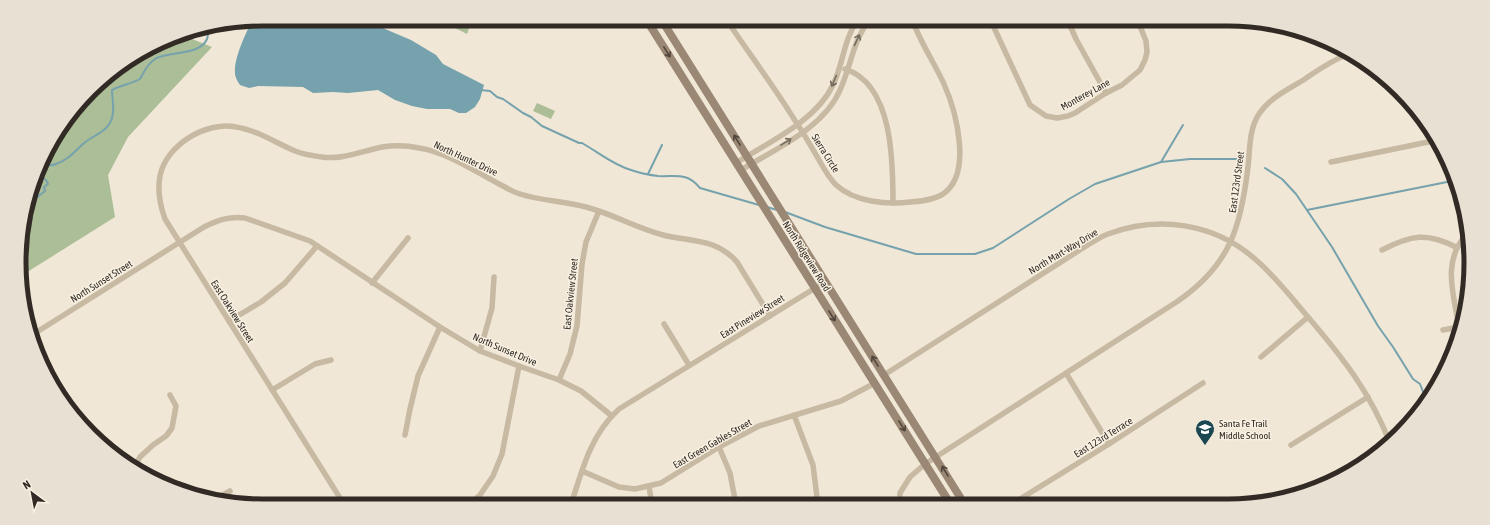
<svg xmlns="http://www.w3.org/2000/svg" width="1490" height="525" font-family="'Asap Condensed',sans-serif">
	<style>
		.green { fill: #abbe97 }
		.water { fill: #75a2ac }
		.lines { fill: none; stroke-linecap: round; stroke-linejoin: round }
		.stream { stroke: #75a2ac; stroke-width: 2 }
		.street { stroke: #c7b9a2; stroke-width: 5.5 }
		.secondary { stroke: #9b8874; stroke-width: 8 }
		.oneway { stroke: #756b5d }
		.oneway2 { stroke: #52473d }
		.labels { text-anchor: middle; stroke-width: 3; stroke-linejoin: round; paint-order: stroke }
		.street-label { font-size: 10px; fill: #322b25; stroke: #f8f1e2 }
		.poi-label { font-size: 10px; fill: #322b25; stroke: #f8f1e2; text-anchor: start }
		.rim { fill: none; stroke: #322b25; stroke-width: 5 }
	</style>
	<rect width="100%" height="100%" fill="#f0e7d6"/>
	<g class="green">
		<path d="M 454,19 L 470,26 L 467,34 L 451,26 Z"/>
		<path d="M 182,35 L 212,47 L 128,137 L 108,175 L 115,217 L 24,274 L 21,231 L 44,155 L 102,80 L 170,37 Z"/>
		<path d="M 537,103 L 555,111 L 551,119 L 533,111 Z"/>
	</g>
	<path class="water" d="M 263,19 L 340,19 L 378,26 L 411,40 L 436,55 L 443,64 L 484,85 L 480,99 L 475,107 L 466,113 L 459,113 L 450,109 L 427,109 L 412,106 L 395,100 L 378,90 L 348,93 L 333,92 L 313,93 L 303,87 L 258,86 L 249,88 L 240,85 C 238,82 235,77 235,73 C 234,58 245,35 252,21 Z"/>
	<g class="lines">
		<g class="stream">
			<path d="M 480,90 L 490,91 L 497,97 L 503,99 L 523,113 L 531,117 L 542,126 L 579,143 L 582,143 C 598,152 613,165 631,170 C 639,173 650,175 658,176 C 676,177 687,172 700,188 L 759,205"/>
			<path d="M 1161,162 L 1183,125"/>
			<path d="M 41,165 C 46,165 52,166 56,164 C 68,160 74,152 83,144 C 93,135 108,132 112,118 C 115,108 112,100 112,90 C 121,85 131,84 140,79 C 144,72 147,64 155,59 C 168,51 200,56 207,39 C 208,37 208,33 208,30"/>
			<path d="M 1265,168 L 1282,179 L 1296,194 L 1332,247 L 1378,326 L 1393,347 L 1413,379 L 1420,384 L 1426,399"/>
			<path d="M 648,174 L 662,145"/>
			<path d="M 767,207 L 777,210"/>
			<path d="M 1307,210 L 1452,181"/>
			<path d="M 785,212 L 825,227 L 916,254 L 975,254 L 993,248 L 1069,199 L 1095,184 L 1161,162 L 1190,159 L 1239,159"/>
			<path d="M 26,213 L 35,199 L 45,191 L 44,187 L 48,184 L 46,180 L 38,175"/>
		</g>
		<g class="street">
			<path d="M 726,19 C 748,52 773,85 794,119 C 803,132 811,146 819,160 C 824,169 829,178 836,185 C 855,202 886,205 911,202 C 921,201 934,200 943,194 C 973,174 956,111 944,84 C 934,62 920,42 912,19"/>
			<path d="M 990,19 L 1030,105 L 1046,116 L 1057,118 L 1068,116 L 1075,113 L 1106,93 L 1122,85 L 1140,70 L 1145,60 L 1147,52 L 1146,41 L 1137,19"/>
			<path d="M 1067,19 L 1076,39 L 1106,93"/>
			<path d="M 845,69 C 893,84 893,162 893,203"/>
			<path d="M 1331,162 L 1438,140"/>
			<path d="M 736,163 C 769,142 816,121 833,85 C 844,62 843,41 858,19"/>
			<path d="M 741,170 C 775,149 824,128 840,90 C 851,66 853,40 870,19"/>
			<path d="M 1382,250 C 1411,235 1427,232 1456,247"/>
			<path d="M 372,283 L 408,238"/>
			<path d="M 229,321 L 261,302 L 285,283 L 317,246"/>
			<path d="M 664,324 L 689,365"/>
			<path d="M 1443,330 L 1459,327"/>
			<path d="M 1460,331 C 1454,297 1440,259 1469,232"/>
			<path d="M 32,335 L 204,227 C 218,220 229,216 245,218 L 310,241 L 440,327 L 480,351 L 519,366 L 559,380 L 581,391 L 612,416"/>
			<path d="M 480,351 L 492,308 L 494,277"/>
			<path d="M 1261,357 L 1308,317"/>
			<path d="M 1066,373 L 1109,444"/>
			<path d="M 884,375 L 1086,246 C 1093,242 1100,237 1108,234 C 1158,215 1214,223 1255,259 C 1275,276 1291,297 1308,317 C 1343,358 1370,392 1390,443"/>
			<path d="M 559,380 L 570,354 L 577,326 L 582,264 L 586,242 L 599,211"/>
			<path d="M 272,390 L 315,364 L 331,360"/>
			<path d="M 794,415 L 813,465 L 818,505"/>
			<path d="M 405,435 L 410,409 L 418,376 L 440,327"/>
			<path d="M 1291,445 L 1368,397"/>
			<path d="M 719,447 L 730,473 L 736,505"/>
			<path d="M 134,468 L 140,457 L 153,445 L 166,436 L 172,428 L 176,406 L 170,395"/>
			<path d="M 582,471 L 619,487 L 635,489 L 661,483 L 719,447 L 759,426 L 841,401 L 875,383"/>
			<path d="M 649,486 L 652,505"/>
			<path d="M 214,500 L 230,491"/>
			<path d="M 1012,504 L 1109,444 L 1203,383"/>
			<path d="M 571,505 C 582,470 591,434 619,409 L 825,282"/>
			<path d="M 899,505 L 900,493 L 910,477 L 925,464 L 1178,301 C 1230,265 1241,227 1248,167 C 1250,149 1249,129 1259,114 C 1269,98 1289,89 1305,79 C 1318,70 1332,60 1347,55"/>
			<path d="M 345,506 L 165,219 C 160,205 157,191 160,176 C 166,145 206,121 236,127 C 257,130 276,143 295,151 C 303,154 313,156 322,157 C 342,160 362,151 382,147 C 394,145 406,145 419,148 C 447,152 474,171 499,184 C 505,187 513,192 520,194 C 542,201 564,201 586,207 C 613,214 636,228 663,235 C 691,242 716,238 737,262 L 770,316"/>
			<path d="M 468,506 L 480,495 L 493,476 L 502,454 L 519,366"/>
		</g>
		<g class="secondary">
			<path d="M 646,19 L 951,505"/>
			<path d="M 661,19 L 965,505"/>
		</g>
	</g>
	<defs><path id="oneway-shaft" d="M-6 0H5M1.5-3L5.5 0L1.5 3" fill="none" stroke-width="1.6" stroke-linecap="round" stroke-linejoin="round"/></defs>
	<g class="oneway">
		<use href="#oneway-shaft" transform="translate(857 40) rotate(-65)"/>
		<use href="#oneway-shaft" transform="translate(834 81) rotate(113)"/>
		<use href="#oneway-shaft" transform="translate(786 142) rotate(-31)"/>
	</g>
	<g class="oneway2">
		<use href="#oneway-shaft" transform="translate(667 52) rotate(58)"/>
		<use href="#oneway-shaft" transform="translate(737 140) rotate(-122)"/>
		<use href="#oneway-shaft" transform="translate(832 316) rotate(58)"/>
		<use href="#oneway-shaft" transform="translate(875 361) rotate(-122)"/>
		<use href="#oneway-shaft" transform="translate(902 426) rotate(58)"/>
		<use href="#oneway-shaft" transform="translate(945 471) rotate(-121)"/>
	</g>
	<defs>
		<g id="school-pin" transform="scale(1)"><path d="M0 17L-7.5 6A9.5 9.5 0 1 1 7.5 6Z" fill="#1b4753" stroke="#f8f1e2"/><path d="M0-5L7-2L0 1L-7-2ZM-4 1L0 2.5L4 1V4Q0 6-4 4Z" fill="#fff"/></g>
	</defs>
	<g fill-rule="evenodd">
		<use href="#school-pin" x="1205" y="429"/>
	</g>
	<g class="labels">
		<g class="street-label">
			<text transform="translate(1085 94) rotate(-29)" y="4">Monterey Lane</text>
			<text transform="translate(826 153) rotate(58)" y="4">Sierra Circle</text>
			<text transform="translate(466 158) rotate(25)" y="4">North Hunter Drive</text>
			<text transform="translate(1236 182) rotate(-82)" y="4">East 123rd Street</text>
			<text transform="translate(1063 251) rotate(-31)" y="4">North Mart-Way Drive</text>
			<text transform="translate(807 256) rotate(58)" y="4">North Ridgeview Road</text>
			<text transform="translate(101 281) rotate(-32)" y="4">North Sunset Street</text>
			<text transform="translate(570 294) rotate(-84)" y="4">East Oakview Street</text>
			<text transform="translate(233 311) rotate(58)" y="4">East Oakview Street</text>
			<text transform="translate(752 316) rotate(-32)" y="4">East Pineview Street</text>
			<text transform="translate(505 349) rotate(23)" y="4">North Sunset Drive</text>
			<text transform="translate(1103 437) rotate(-32)" y="4">East 123rd Terrace</text>
			<text transform="translate(712 443) rotate(-30)" y="4">East Green Gables Street</text>
		</g>
		<g class="poi-label">
			<text x="1219" y="427">Santa Fe Trail<tspan x="1219" dy="12">Middle School</tspan></text>
		</g>
	</g>
	<path d="M0 0H1490V525H0ZM262 26H1228A236 236 0 0 1 1464 262V263A236 236 0 0 1 1228 499H262A236 236 0 0 1 26 263V262A236 236 0 0 1 262 26Z" fill="#e8e1d3" fill-rule="evenodd"/>
	<path class="rim" d="M262 26H1228A236 236 0 0 1 1464 262V263A236 236 0 0 1 1228 499H262A236 236 0 0 1 26 263V262A236 236 0 0 1 262 26Z"/>
	<g transform="translate(32 493) rotate(328)" stroke="#f8f1e2" stroke-width="3" paint-order="stroke">
	<path d="M0-3L7 15L0 10L-7 15Z" fill="#322b25"/>
	<text y="-6" font-size="11" font-weight="bold" text-anchor="middle" fill="#322b25">N</text>
	</g>
</svg>
